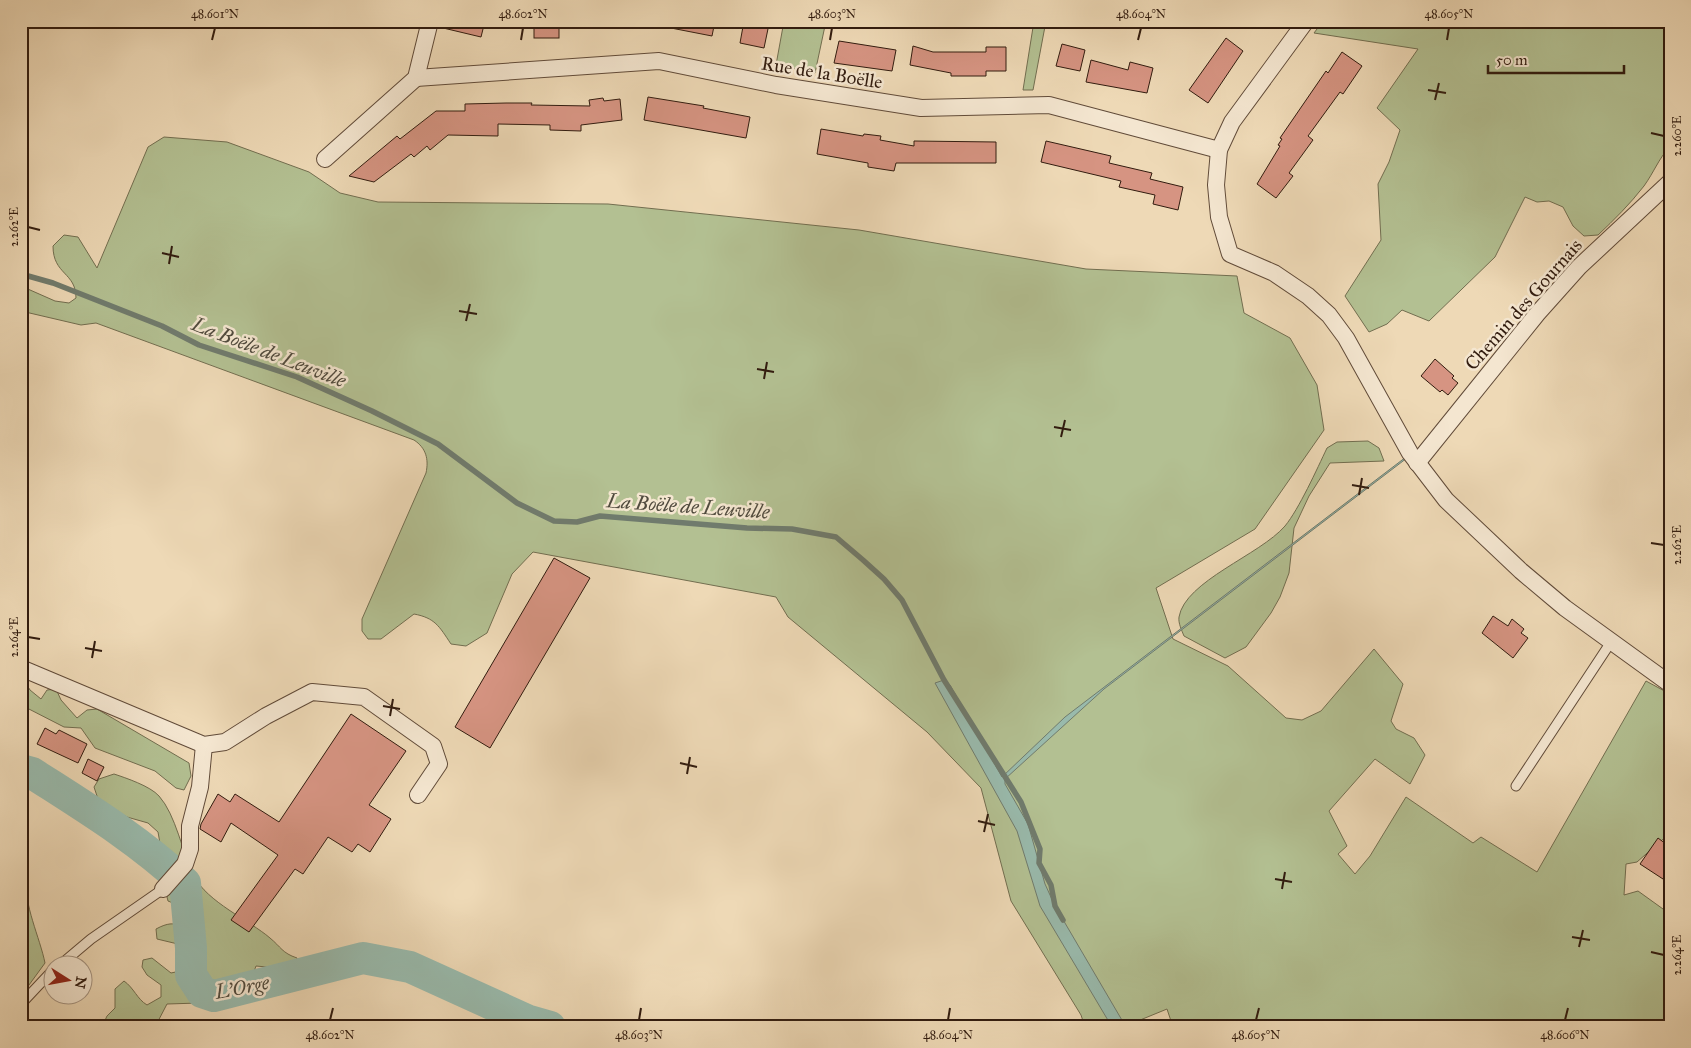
<svg xmlns="http://www.w3.org/2000/svg" width="1691" height="1048" font-family="'IM FELL Great Primer',serif">
	<style>
		.green { fill: #b3c092; stroke: #726e50 }
		.water { fill: #99baac; stroke: #707b6d }
		.lines { fill: none; stroke-linecap: round; stroke-linejoin: round }
		.stream { stroke: #707b6d; stroke-width: 5.5 }
		.river { stroke: #99baac; stroke-width: 32 }
		.building { fill: #d69482; stroke: #321c0f }
		.lane-casing { stroke: #614b39; stroke-width: 11 }
		.street-casing { stroke: #614b39; stroke-width: 18 }
		.lane { stroke: #f4e6d0; stroke-width: 9 }
		.street { stroke: #f4e6d0; stroke-width: 16 }
		.ticks { fill: none; stroke: #321c0f; stroke-width: 2 }
		.labels { text-anchor: middle; stroke-width: 5; stroke-linejoin: round; paint-order: stroke }
		.street-label { font-size: 19px; fill: #321c0f; stroke: #f4e6d0 }
		.water-label { font-size: 20px; font-style: italic; fill: #514b3e; stroke: #f4e6d0 }
		.neatline { fill: none; stroke: #321c0f; stroke-width: 2 }
		.ticks-label { font-size: 12px; text-anchor: middle; fill: #321c0f }
	</style>
	<rect width="100%" height="100%" fill="#eed9b6"/>
	<filter id="stains"><feTurbulence type="fractalNoise" baseFrequency=".004" numOctaves="4"/><feColorMatrix values="0 0 0 0 .2 0 0 0 0 .09 0 0 0 0 .02 0 0 0 .5 -.17"/></filter>
	<radialGradient id="worn" r=".72"><stop offset=".6" stop-color="#630" stop-opacity="0"/><stop offset="1" stop-color="#630" stop-opacity=".3"/></radialGradient>
	<g class="green">
		<path d="M 784,21 L 826,21 L 815,73 L 776,65 Z"/>
		<path d="M 1034,21 L 1046,21 L 1033,90 L 1023,90 Z"/>
		<path d="M 1323,21 L 1670,21 L 1670,146 C 1658,160 1654,172 1644,186 C 1630,204 1614,220 1598,235 L 1584,236 L 1573,226 L 1563,207 L 1549,201 L 1537,202 L 1525,197 L 1495,257 L 1429,321 L 1402,310 L 1387,324 L 1369,332 L 1345,296 L 1381,240 L 1378,184 L 1389,162 L 1400,130 L 1377,108 L 1418,49 L 1314,33 Z"/>
		<path d="M 164,137 L 227,142 L 309,172 L 340,193 L 378,202 L 608,204 L 859,230 L 1086,269 L 1237,276 L 1244,313 L 1290,338 L 1317,385 L 1324,430 L 1255,529 L 1156,588 L 1173,639 L 1228,666 L 1286,718 L 1302,720 L 1321,711 L 1374,649 L 1403,684 L 1391,721 L 1396,729 L 1414,738 L 1425,755 L 1410,784 L 1375,759 L 1329,811 L 1347,846 L 1338,854 L 1355,874 L 1370,856 L 1406,797 L 1473,843 L 1481,837 L 1537,872 L 1646,681 L 1670,694 L 1670,833 L 1637,862 L 1626,864 L 1624,895 L 1638,891 L 1670,914 L 1670,1027 L 1173,1027 L 1167,1009 L 1128,1025 L 1130,1027 L 1085,1027 L 1081,1015 L 1011,901 L 981,788 L 927,732 L 788,617 L 776,597 L 533,552 L 512,574 L 487,633 L 466,646 L 451,644 C 439,626 435,618 414,614 L 381,639 L 368,639 L 362,631 L 362,619 L 426,473 C 429,459 426,448 414,440 L 96,323 L 81,325 L 21,311 L 21,286 L 55,301 L 69,303 L 76,298 C 76,272 53,275 53,246 L 64,235 L 78,237 L 97,268 L 148,147 Z"/>
		<path d="M 1368,441 L 1379,448 L 1384,461 L 1330,463 L 1309,496 L 1294,528 L 1289,573 L 1280,597 L 1271,613 L 1246,647 L 1225,658 L 1184,636 C 1182,631 1178,623 1179,617 C 1185,581 1260,555 1285,526 C 1299,509 1317,469 1327,448 L 1337,442 Z"/>
		<path d="M 21,675 L 30,690 L 41,699 L 47,690 L 56,689 L 61,700 L 77,718 L 87,710 L 97,709 L 189,763 L 191,776 L 184,790 L 176,788 L 155,771 L 95,748 L 81,728 L 64,727 L 25,707 L 21,702 Z"/>
		<path d="M 114,774 C 126,778 150,786 159,796 C 176,815 182,852 194,876 C 207,902 249,920 270,938 C 281,947 282,953 297,958 L 298,969 L 292,974 L 277,968 L 256,966 L 252,977 L 219,985 L 199,1003 L 167,1004 L 155,1027 L 102,1027 L 107,1016 L 115,1008 L 115,989 L 124,981 C 134,988 137,999 147,1005 L 161,997 L 161,985 L 147,975 L 142,967 L 143,960 L 152,958 L 171,973 L 180,971 L 183,961 L 182,945 L 157,939 L 156,929 C 180,916 179,932 199,930 L 202,922 L 195,912 L 168,901 L 166,893 L 170,880 L 164,866 L 158,832 L 148,823 L 127,817 L 99,802 L 94,787 L 99,779 Z"/>
		<path d="M 21,873 L 27,880 C 23,903 40,938 45,963 L 21,996 Z"/>
	</g>
	<path class="water" d="M 1406,457 L 1407,458 L 1104,689 L 1005,779 L 1005,784 L 1028,824 L 1045,884 L 1055,906 L 1126,1027 L 1112,1027 L 1040,906 L 1017,831 L 935,683 L 944,680 L 950,685 L 1002,777 L 1065,717 Z"/>
	<g class="lines">
		<path class="stream" d="M 21,274 L 53,283 L 162,326 L 199,345 L 297,377 L 372,411 L 438,444 L 517,503 L 554,521 L 577,522 L 600,516 L 747,528 L 792,529 L 836,537 L 863,560 L 884,579 L 902,600 L 944,680 L 1021,802 L 1040,849 L 1039,863 L 1051,885 L 1055,906 L 1063,920"/>
		<path class="river" d="M 21,770 L 32,773 C 88,809 136,838 185,883 L 191,948 L 191,975 L 202,992 L 214,996 L 363,958 L 410,967 L 529,1021 L 550,1027"/>
	</g>
	<g class="building">
		<path d="M 440,21 L 485,21 L 481,37 L 439,27 Z"/>
		<rect x="534" y="21" width="25" height="17"/>
		<path d="M 672,21 L 715,21 L 712,36 L 671,28 Z"/>
		<path d="M 744,21 L 769,24 L 764,48 L 740,43 Z"/>
		<path d="M 1226,38 L 1243,51 L 1208,103 L 1189,90 Z"/>
		<path d="M 839,41 L 896,50 L 892,71 L 834,63 Z"/>
		<path d="M 1062,44 L 1085,50 L 1080,71 L 1056,66 Z"/>
		<path d="M 913,46 L 933,52 L 986,52 L 986,47 L 1006,47 L 1006,71 L 986,71 L 986,76 L 951,76 L 951,73 L 910,65 Z"/>
		<path d="M 1342,52 L 1362,66 L 1343,94 L 1340,92 L 1308,136 L 1313,140 L 1289,173 L 1293,176 L 1276,198 L 1257,184 L 1280,146 L 1278,145 L 1282,139 L 1280,138 L 1326,71 L 1328,73 Z"/>
		<path d="M 1091,60 L 1128,70 L 1130,62 L 1153,68 L 1147,93 L 1086,82 Z"/>
		<path d="M 648,97 L 704,106 L 703,108 L 750,117 L 746,138 L 644,120 Z"/>
		<path d="M 603,98 L 604,101 L 620,99 L 622,120 L 581,125 L 581,131 L 550,130 L 550,125 L 498,124 L 498,136 L 448,135 L 430,150 L 427,146 L 414,157 L 411,154 L 374,182 L 349,176 L 397,136 L 400,139 L 436,111 L 465,111 L 465,104 L 506,103 L 532,103 L 531,105 L 590,106 L 589,100 Z"/>
		<path d="M 821,129 L 863,136 L 864,134 L 881,136 L 880,140 L 914,146 L 914,141 L 996,142 L 996,163 L 896,163 L 894,171 L 868,167 L 868,163 L 817,154 Z"/>
		<path d="M 1046,141 L 1111,156 L 1109,163 L 1152,173 L 1150,179 L 1183,187 L 1178,210 L 1153,204 L 1155,195 L 1119,187 L 1121,181 L 1041,162 Z"/>
		<path d="M 1435,359 L 1454,376 L 1452,378 L 1458,383 L 1448,395 L 1442,390 L 1440,392 L 1421,376 Z"/>
		<path d="M 554,558 L 590,578 L 490,748 L 455,727 Z"/>
		<path d="M 1493,616 L 1508,626 L 1512,619 L 1524,629 L 1521,633 L 1528,638 L 1513,658 L 1482,633 Z"/>
		<path d="M 351,714 L 406,751 L 369,805 L 391,819 L 370,852 L 358,844 L 352,852 L 328,837 L 303,874 L 295,869 L 249,932 L 231,920 L 278,855 L 231,823 L 221,842 L 200,829 L 201,824 L 218,794 L 230,802 L 235,794 L 279,822 Z"/>
		<path d="M 45,728 L 56,734 L 59,730 L 87,744 L 78,763 L 37,744 Z"/>
		<path d="M 88,759 L 104,767 L 97,781 L 82,773 Z"/>
		<path d="M 1658,838 L 1670,847 L 1670,869 L 1663,879 L 1640,864 Z"/>
	</g>
	<g class="lines">
		<g class="lane-casing">
			<g id="lane">
				<path d="M 1516,786 L 1611,642"/>
				<path d="M 59,966 L 91,939 L 163,889"/>
				<path d="M 21,1004 L 52,971"/>
			</g>
		</g>
		<g class="street-casing">
			<g id="street">
				<path d="M 1306,21 L 1232,122 L 1219,150 L 1216,185 L 1219,217 L 1230,254 L 1274,273 L 1308,296 L 1329,315 L 1346,338 L 1410,453 L 1446,500 L 1521,571 L 1565,608 L 1670,684"/>
				<path d="M 416,78 L 659,61 L 776,85 L 921,108 L 1049,105 L 1219,150"/>
				<path d="M 325,159 L 416,78 L 430,21"/>
				<path d="M 1417,463 L 1537,314 L 1579,267 L 1670,182"/>
				<path d="M 21,668 L 204,745 L 225,742 L 266,716 L 312,692 L 364,697 L 433,746 L 439,764 L 418,795"/>
				<path d="M 163,889 L 185,864 L 190,849 L 190,826 L 200,787 L 204,745"/>
			</g>
		</g>
		<use href="#lane" class="lane"/>
		<use href="#street" class="street"/>
	</g>
	<path class="ticks" d="M 212,40 L 215,28M 521,40 L 523,28M 830,40 L 832,28M 1138,40 L 1141,28M 1447,40 L 1449,28M 1428,90 L 1446,93M 1435,100 L 1439,83M 1651,133 L 1664,136M 28,227 L 40,230M 162,253 L 179,257M 169,264 L 172,246M 459,311 L 477,314M 466,321 L 470,304M 757,369 L 774,372M 764,379 L 767,362M 1054,427 L 1071,430M 1061,437 L 1065,420M 1352,485 L 1369,488M 1359,495 L 1362,478M 1651,543 L 1664,545M 28,637 L 40,639M 85,648 L 102,651M 92,658 L 95,641M 383,706 L 400,709M 390,716 L 393,699M 680,763 L 697,767M 687,774 L 690,757M 978,821 L 995,825M 984,832 L 988,814M 1275,879 L 1292,882M 1282,889 L 1285,872M 1572,937 L 1590,940M 1579,947 L 1583,930M 1651,952 L 1664,955M 330,1020 L 333,1008M 639,1020 L 641,1008M 948,1020 L 950,1008M 1256,1020 L 1259,1008M 1565,1020 L 1568,1008"/>
	<g class="labels">
		<g class="street-label">
			<text transform="translate(822 72) rotate(9)" y="7">Rue de la Boëlle</text>
			<text transform="translate(1523 304) rotate(-49)" y="7">Chemin des Gournais</text>
		</g>
		<g class="water-label">
			<text transform="translate(269 352) rotate(21)" y="7">La Boële de Leuville</text>
			<text transform="translate(688 506) rotate(4)" y="7">La Boële de Leuville</text>
			<text transform="translate(242 987) rotate(-11)" y="7">L'Orge</text>
		</g>
	</g>
	<rect width="1691" height="1048" fill="none" stroke="#eed9b6" stroke-width="55"/>
	<g transform="translate(68 980) rotate(101)"><circle r="24" fill="#f4e6d0" stroke="#a69583"/>
	<path d="M0-4L9 19L0 12L-9 19Z" fill="#8f2418"/>
	<text y="-8" font-size="14" font-weight="bold" text-anchor="middle" fill="#321c0f">N</text>
	</g>
	<path d="M1488 65v8h136v-8" fill="none" stroke="#321c0f" stroke-width="2.5"/>
	<text x="1496" y="65" font-size="15" fill="#321c0f" stroke="#f4e6d0" stroke-width="4" paint-order="stroke">50 m</text>
	<rect x="28" y="28" width="1636" height="992" class="neatline"/>
	<g class="ticks-label">
		<text x="215" y="18">48.601°N</text>
		<text x="523" y="18">48.602°N</text>
		<text x="832" y="18">48.603°N</text>
		<text x="1141" y="18">48.604°N</text>
		<text x="1449" y="18">48.605°N</text>
		<text transform="translate(1677 136) rotate(-90)" y="4">2.260°E</text>
		<text transform="translate(14 227) rotate(-90)" y="4">2.262°E</text>
		<text transform="translate(1677 545) rotate(-90)" y="4">2.262°E</text>
		<text transform="translate(14 637) rotate(-90)" y="4">2.264°E</text>
		<text transform="translate(1677 955) rotate(-90)" y="4">2.264°E</text>
		<text x="330" y="1039">48.602°N</text>
		<text x="639" y="1039">48.603°N</text>
		<text x="948" y="1039">48.604°N</text>
		<text x="1256" y="1039">48.605°N</text>
		<text x="1565" y="1039">48.606°N</text>
	</g>
	<rect width="100%" height="100%" filter="url(#stains)"/>
	<rect width="100%" height="100%" fill="url(#worn)"/>
</svg>
